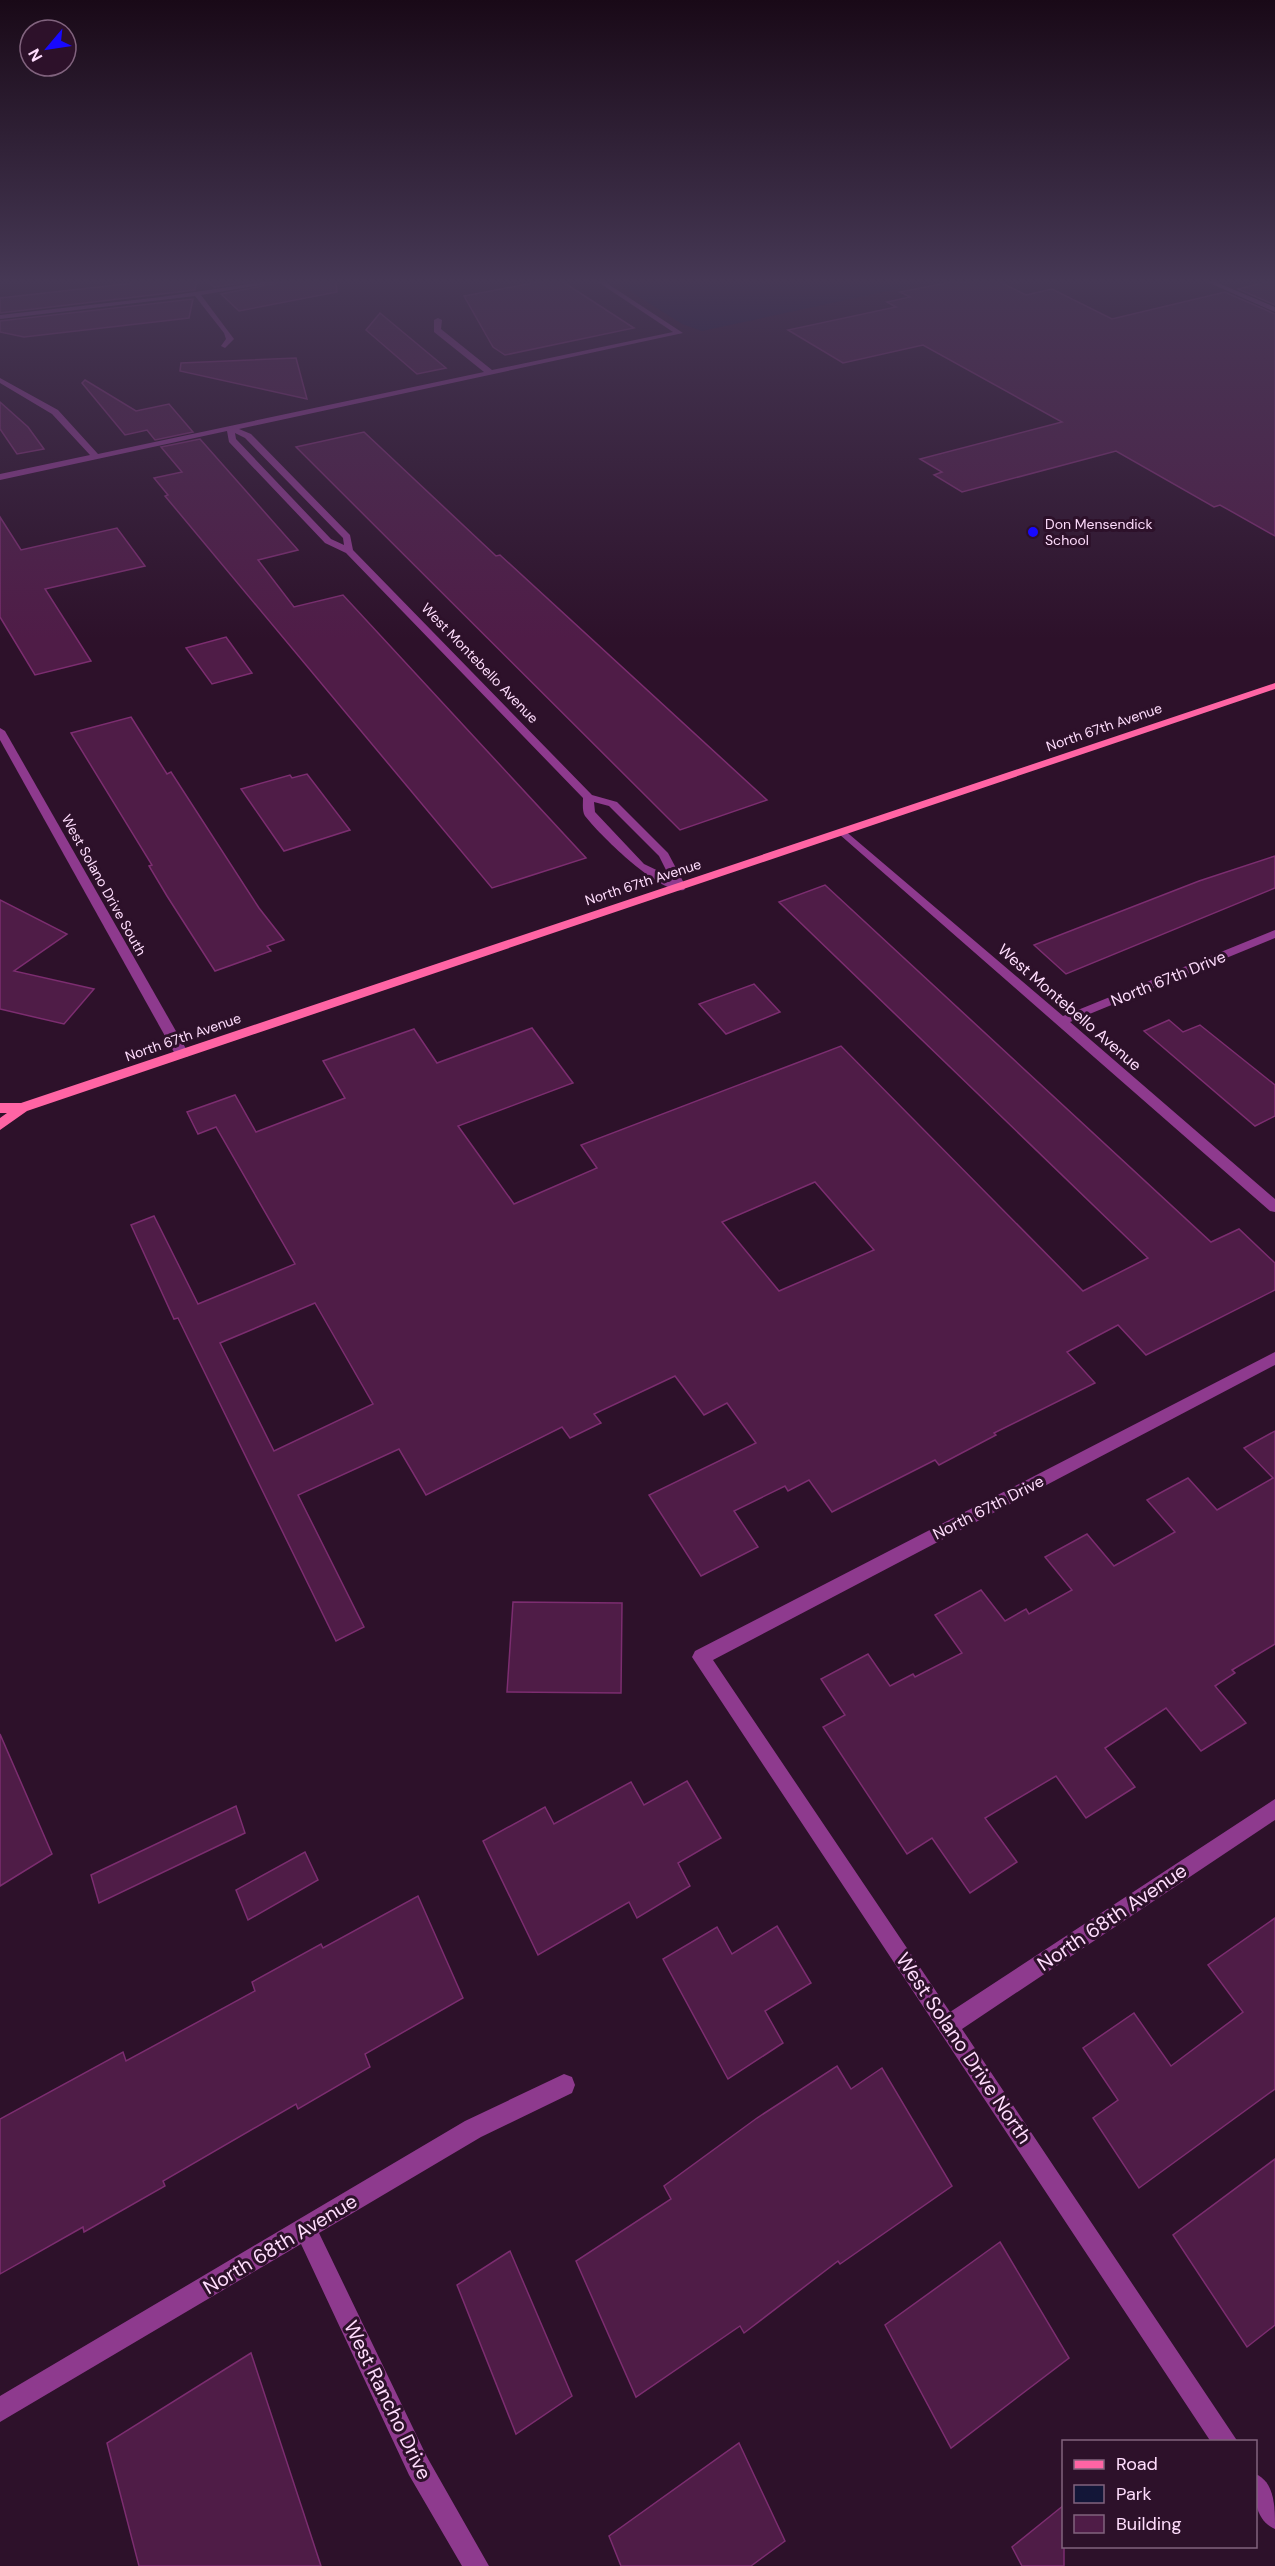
<svg xmlns="http://www.w3.org/2000/svg" width="1275" height="2566" font-family="'DM Sans',sans-serif">
	<style>
		.green { fill: #131638 }
		.building { fill: #4f1c47; stroke: #7c2d70; stroke-width: 1.5; fill-rule: evenodd }
		.lines { fill: none; stroke-linecap: round; stroke-linejoin: round }
		.minor { fill: #8e3a8e; fill-rule: evenodd }
		.major { fill: #ff64a4; fill-rule: evenodd }
		.poi-dot { fill: #1809ff; stroke: #2d112a; stroke-width: 2 }
		.labels { text-anchor: middle; stroke-width: 6; stroke-linejoin: round; paint-order: stroke }
		.far-poi-label { font-size: 14px; fill: #ffddfd; stroke: #2d112a; text-anchor: start }
		.far-street-label { font-size: 14px; fill: #ffddfd; stroke: #2d112a }
		.street-label { font-size: 16px; fill: #ffddfd; stroke: #2d112a }
		.near-street-label { font-size: 20px; fill: #ffddfd; stroke: #2d112a }
	</style>
	<rect width="100%" height="100%" fill="#2d112a"/>
	<path class="green" d="M 612,280 L 939,280 L 702,331 L 682,324 Z"/>
	<g class="building">
		<path d="M 133,280 L 197,280 L 195,290 L 0,313 L 0,298 L 134,283 Z"/>
		<path d="M 206,280 L 263,280 L 214,287 Z"/>
		<path d="M 293,280 L 336,280 L 337,292 L 239,311 L 221,294 Z"/>
		<path d="M 549,280 L 560,280 L 634,328 L 505,355 L 493,347 L 464,296 Z"/>
		<path d="M 977,280 L 996,280 L 1026,295 L 1052,289 L 1112,319 L 1225,292 L 1275,314 L 1275,536 L 1220,505 L 1214,507 L 1116,451 L 962,492 L 934,475 L 942,472 L 920,459 L 1062,422 L 923,345 L 843,363 L 788,330 L 896,307 L 887,302 L 910,297 L 900,292 L 956,281 L 960,283 Z"/>
		<path d="M 1275,280 L 1275,305 L 1238,289 Z"/>
		<path d="M 193,299 L 189,318 L 24,337 L 0,332 L 0,321 Z"/>
		<path d="M 380,313 L 446,368 L 417,374 L 366,330 Z"/>
		<path d="M 296,358 L 307,399 L 180,371 L 181,363 Z"/>
		<path d="M 85,380 L 136,411 L 169,404 L 193,432 L 155,440 L 147,430 L 125,435 L 82,383 Z"/>
		<path d="M 0,402 L 28,427 L 44,449 L 17,454 L 0,429 Z"/>
		<path d="M 364,432 L 496,556 L 500,555 L 767,800 L 680,830 L 296,447 Z"/>
		<path d="M 200,439 L 298,550 L 258,560 L 294,607 L 343,595 L 586,858 L 492,888 L 165,496 L 168,495 L 154,478 L 182,472 L 161,447 Z"/>
		<path d="M 0,517 L 21,550 L 117,528 L 145,566 L 45,589 L 91,661 L 35,675 L 0,617 Z"/>
		<path d="M 226,637 L 252,673 L 212,684 L 186,648 Z"/>
		<path d="M 131,717 L 167,774 L 171,772 L 259,908 L 284,940 L 267,946 L 271,951 L 215,971 L 167,896 L 149,866 L 152,865 L 71,733 Z"/>
		<path d="M 307,774 L 350,830 L 284,851 L 241,789 L 290,775 L 292,778 Z"/>
		<path d="M 1275,856 L 1275,888 L 1066,974 L 1034,945 L 1199,881 Z"/>
		<path d="M 825,885 L 1211,1242 L 1239,1229 L 1275,1263 L 1275,1290 L 1146,1355 L 1118,1325 L 1067,1352 L 1095,1383 L 994,1433 L 996,1435 L 939,1465 L 935,1460 L 832,1512 L 809,1480 L 788,1491 L 785,1486 L 734,1511 L 758,1547 L 701,1576 L 649,1495 L 756,1443 L 727,1403 L 704,1415 L 675,1376 L 594,1414 L 601,1423 L 570,1438 L 562,1427 L 426,1495 L 399,1449 L 298,1495 L 364,1627 L 336,1641 L 178,1318 L 174,1319 L 131,1225 L 154,1216 L 198,1304 L 295,1264 L 216,1127 L 198,1134 L 187,1112 L 235,1095 L 256,1132 L 345,1098 L 323,1061 L 414,1029 L 437,1063 L 532,1028 L 573,1083 L 458,1126 L 514,1204 L 597,1168 L 581,1145 L 841,1046 L 1083,1291 L 1148,1258 L 779,902 ZM 815,1182 L 874,1250 L 779,1291 L 722,1222 ZM 315,1303 L 373,1404 L 274,1451 L 220,1343 Z"/>
		<path d="M 0,900 L 67,934 L 14,971 L 94,989 L 64,1024 L 0,1009 Z"/>
		<path d="M 754,984 L 780,1012 L 726,1034 L 699,1004 Z"/>
		<path d="M 1169,1020 L 1183,1032 L 1200,1025 L 1275,1085 L 1275,1116 L 1255,1126 L 1144,1031 Z"/>
		<path d="M 1275,1431 L 1275,1644 L 1232,1670 L 1235,1673 L 1215,1686 L 1246,1723 L 1201,1751 L 1166,1708 L 1105,1748 L 1135,1787 L 1086,1818 L 1056,1776 L 985,1818 L 1017,1862 L 970,1893 L 932,1838 L 907,1854 L 823,1727 L 845,1715 L 821,1679 L 868,1654 L 890,1686 L 913,1674 L 915,1677 L 962,1653 L 935,1615 L 981,1590 L 1005,1621 L 1026,1609 L 1029,1614 L 1072,1590 L 1045,1557 L 1087,1534 L 1114,1566 L 1175,1532 L 1147,1500 L 1188,1478 L 1217,1510 L 1273,1478 L 1244,1448 Z"/>
		<path d="M 513,1602 L 622,1603 L 621,1693 L 507,1692 Z"/>
		<path d="M 0,1734 L 52,1854 L 0,1886 Z"/>
		<path d="M 687,1781 L 721,1838 L 678,1863 L 690,1886 L 637,1918 L 629,1902 L 538,1955 L 483,1841 L 545,1807 L 554,1824 L 631,1782 L 644,1805 Z"/>
		<path d="M 236,1806 L 245,1833 L 99,1903 L 91,1875 Z"/>
		<path d="M 305,1852 L 318,1880 L 248,1920 L 236,1890 Z"/>
		<path d="M 418,1896 L 463,1998 L 365,2054 L 370,2067 L 298,2109 L 296,2104 L 163,2181 L 165,2186 L 84,2232 L 83,2227 L 0,2274 L 0,2119 L 123,2052 L 126,2061 L 255,1991 L 252,1982 L 321,1944 L 323,1948 Z"/>
		<path d="M 1275,1918 L 1275,2089 L 1139,2188 L 1093,2118 L 1118,2100 L 1083,2048 L 1134,2013 L 1171,2066 L 1243,2012 L 1208,1965 Z"/>
		<path d="M 777,1926 L 811,1983 L 765,2011 L 783,2043 L 728,2079 L 663,1959 L 717,1927 L 732,1954 Z"/>
		<path d="M 837,2066 L 851,2089 L 882,2068 L 952,2186 L 840,2264 L 838,2261 L 744,2333 L 740,2326 L 636,2397 L 576,2261 L 671,2199 L 664,2186 L 757,2118 Z"/>
		<path d="M 1275,2159 L 1275,2325 L 1247,2347 L 1173,2235 Z"/>
		<path d="M 1000,2242 L 1069,2358 L 951,2448 L 885,2325 Z"/>
		<path d="M 510,2251 L 572,2396 L 516,2434 L 457,2285 Z"/>
		<path d="M 251,2353 L 321,2566 L 139,2566 L 107,2443 Z"/>
		<path d="M 739,2443 L 785,2541 L 751,2566 L 621,2566 L 609,2536 Z"/>
		<path d="M 1064,2505 L 1064,2566 L 1022,2566 L 1012,2547 Z"/>
	</g>
	<g class="lines">
		<g class="minor">
			<path d="M 276,280 L 291,280 L 201,295 L 234,339 L 225,348 L 221,346 L 226,339 L 224,333 L 195,296 L 0,319 L 0,315 L 161,297 Z"/>
			<path d="M 595,280 L 602,280 L 683,333 L 239,429 L 251,434 L 350,535 L 353,550 L 592,795 L 617,802 L 668,853 L 686,887 L 684,890 C 660,895 600,835 585,816 C 582,811 583,804 583,798 L 346,553 L 325,543 L 229,442 L 227,431 L 0,480 L 0,474 L 90,455 L 52,414 L 0,383 L 0,378 L 58,410 L 98,454 L 484,372 L 434,332 L 434,320 L 438,318 L 442,320 L 441,329 L 492,370 L 673,332 ZM 235,433 L 245,438 L 343,538 L 344,545 L 331,539 L 236,439 ZM 594,802 L 609,806 L 659,856 L 669,876 L 644,864 L 595,812 Z"/>
			<path d="M 1203,280 L 1211,280 L 1275,307 L 1275,312 Z"/>
			<path d="M 0,728 L 5,731 L 189,1054 L 187,1057 L 177,1057 L 175,1054 L 0,740 Z"/>
			<path d="M 843,829 L 1063,1016 L 1275,930 L 1275,938 L 1070,1022 L 1275,1199 L 1275,1212 L 1270,1211 L 839,834 L 839,830 Z"/>
			<path d="M 1275,1352 L 1275,1365 L 713,1660 L 950,2012 L 1275,1799 L 1275,1820 L 962,2029 L 1238,2442 L 1211,2442 L 692,1657 L 695,1651 Z"/>
			<path d="M 564,2074 L 572,2077 L 575,2085 L 572,2093 L 481,2137 L 319,2233 L 427,2457 L 489,2566 L 462,2566 L 409,2475 L 301,2244 L 0,2422 L 0,2396 L 465,2121 Z"/>
			<path d="M 1256,2474 C 1275,2483 1275,2507 1275,2529 C 1253,2519 1254,2494 1256,2474 Z"/>
		</g>
		<path class="major" d="M 1275,683 L 1275,689 L 27,1111 L 0,1130 L 0,1118 L 7,1113 L 0,1113 L 0,1103 L 21,1103 Z"/>
	</g>
	<linearGradient id="sky" x2="0" y2="1"><stop stop-color="#190917"/><stop offset="0.44" stop-color="#463855"/><stop offset="1" stop-color="#463855" stop-opacity="0"/></linearGradient>
	<rect width="1275" height="639" fill="url(#sky)"/>
	<circle class="poi-dot" cx="1033" cy="532" r="6"/>
	<g class="labels">
		<g class="far-poi-label">
			<text x="1045" y="529">Don Mensendick<tspan x="1045" dy="16">School</tspan></text>
		</g>
		<g class="far-street-label">
			<text transform="translate(480 663) rotate(46)" y="5">West Montebello Avenue</text>
			<text transform="translate(1104 727) rotate(-19)" y="5">North 67th Avenue</text>
			<text transform="translate(643 882) rotate(-18)" y="5">North 67th Avenue</text>
			<text transform="translate(104 885) rotate(61)" y="5">West Solano Drive South</text>
			<text transform="translate(183 1037) rotate(-19)" y="5">North 67th Avenue</text>
		</g>
		<g class="street-label">
			<text transform="translate(1168 978) rotate(-22)" y="6">North 67th Drive</text>
			<text transform="translate(1070 1007) rotate(41)" y="6">West Montebello Avenue</text>
			<text transform="translate(988 1507) rotate(-27)" y="6">North 67th Drive</text>
		</g>
		<g class="near-street-label">
			<text transform="translate(1112 1917) rotate(-34)" y="7">North 68th Avenue</text>
			<text transform="translate(964 2048) rotate(56)" y="7">West Solano Drive North</text>
			<text transform="translate(280 2244) rotate(-31)" y="7">North 68th Avenue</text>
			<text transform="translate(388 2400) rotate(64)" y="7">West Rancho Drive</text>
		</g>
	</g>
	<rect x="1062" y="2440" width="195" height="108" fill="#2d112a" stroke="#81637e" stroke-width="1.5"/>
	<rect x="1074" y="2460" width="30" height="9" fill="#ff64a4" stroke="#81637e" stroke-width="1.5"/>
	<text x="1116" y="2470" font-size="18" fill="#ffddfd">Road</text>
	<rect x="1074" y="2485" width="30" height="18" fill="#131638" stroke="#81637e" stroke-width="1.5"/>
	<text x="1116" y="2500" font-size="18" fill="#ffddfd">Park</text>
	<rect x="1074" y="2515" width="30" height="18" fill="#4f1c47" stroke="#81637e" stroke-width="1.5"/>
	<text x="1116" y="2530" font-size="18" fill="#ffddfd">Building</text>
	<g transform="translate(48 48) rotate(241)"><circle r="28" fill="#2d112a" stroke="#81637e" stroke-width="1.5"/>
	<path d="M0-4.5L10 22L0 15L-10 22Z" fill="#1809ff"/>
	<text y="-9" font-size="16" font-weight="bold" text-anchor="middle" fill="#ffddfd">N</text>
	</g>
</svg>
